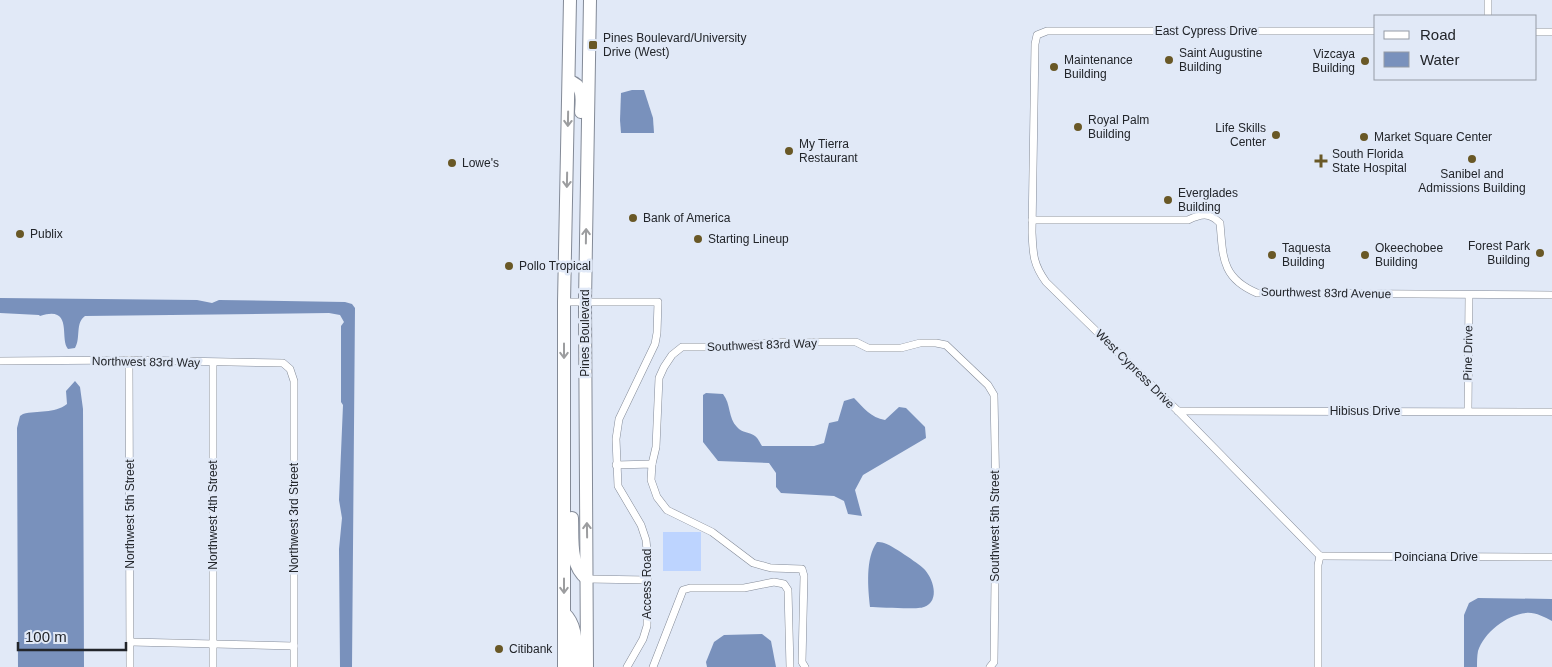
<svg xmlns="http://www.w3.org/2000/svg" width="1552" height="667" font-family="Arial,sans-serif">
	<style>
		.green { fill: #bdd4ff }
		.water { fill: #7991bc }
		.lines { fill: none; stroke-linecap: round; stroke-linejoin: round }
		.street-casing { stroke: #838a97; stroke-width: 8 }
		.highway-casing { stroke: #838a97; stroke-width: 14 }
		.street { stroke: #fff; stroke-width: 7 }
		.highway { stroke: #fff; stroke-width: 12 }
		.oneway { stroke: #9c9d9f }
		.poi-dot { fill: #695826; stroke: #e1e9f7; stroke-width: 2 }
		.labels { text-anchor: middle; stroke-width: 5; stroke-linejoin: round; paint-order: stroke }
		.street-label { font-size: 12px; fill: #22252a; stroke: #e1e9f7 }
		.poi-label { font-size: 12px; fill: #22252a; stroke: #e1e9f7; text-anchor: start }
	</style>
	<rect width="100%" height="100%" fill="#e1e9f7"/>
	<rect class="green" x="663" y="532" width="38" height="39"/>
	<g class="water">
		<path d="M 632,90 L 644,90 L 653,118 L 654,133 L 621,133 L 620,120 L 621,93 Z"/>
		<path d="M 0,298 L 197,300 L 212,303 L 219,300 L 345,302 L 352,304 L 355,308 L 352,667 L 340,667 L 339,549 L 342,518 L 339,500 L 343,405 L 341,402 L 341,326 L 344,322 L 340,315 L 329,313 L 85,316 C 75,323 81,338 75,348 L 68,349 C 59,339 74,305 40,316 L 39,315 L 0,313 Z"/>
		<path d="M 75,381 L 80,387 L 83,409 L 84,667 L 18,667 L 17,428 L 20,416 L 23,414 C 38,410 54,414 67,404 L 66,391 Z"/>
		<path d="M 706,393 L 723,394 C 731,404 728,418 737,427 C 742,433 750,432 755,436 C 758,438 760,443 762,446 L 814,446 L 824,443 L 829,423 L 838,421 L 844,401 L 854,398 C 863,407 871,418 885,420 L 899,407 L 906,408 L 925,427 L 926,438 L 863,475 L 855,490 L 862,516 L 848,514 L 844,501 L 834,496 L 781,493 L 776,487 L 776,473 L 769,463 L 718,461 L 703,442 L 703,395 Z"/>
		<path d="M 877,542 C 879,542 882,542 884,543 C 890,544 919,564 923,568 C 933,577 941,601 924,607 C 917,610 879,607 870,607 C 868,589 865,558 877,542 Z"/>
		<path d="M 1478,598 L 1552,599 L 1552,621 C 1544,617 1535,612 1526,613 C 1506,615 1484,633 1478,651 C 1477,656 1477,662 1477,667 L 1464,667 L 1464,615 L 1469,603 Z"/>
		<path d="M 762,634 L 771,641 L 776,667 L 707,667 L 706,662 L 714,642 L 724,635 Z"/>
	</g>
	<g class="lines">
		<g class="street-casing">
			<g id="street">
				<path d="M 1488,16 L 1488,0"/>
				<path d="M 1536,32 L 1552,32"/>
				<path d="M 1032,220 L 1188,220 C 1201,214 1209,212 1220,223 C 1223,256 1221,278 1257,293 L 1552,295"/>
				<path d="M 564,302 L 658,302 L 657,333 L 655,344 L 619,419 L 616,439 L 618,486 L 641,525 L 646,540 L 648,560 L 647,626 L 643,639 L 627,667"/>
				<path d="M 129,360 L 130,667"/>
				<path d="M 0,361 L 129,360 L 283,363 L 290,369 L 294,381 L 294,667"/>
				<path d="M 1178,411 L 1552,412"/>
				<path d="M 1468,411 L 1469,295"/>
				<path d="M 652,464 L 656,447 L 659,378 L 664,367 L 672,355 L 682,347 L 734,347 L 775,342 L 856,342 L 868,348 L 901,348 L 920,343 L 936,343 L 946,345 L 988,385 L 994,395 L 996,498 L 994,662 L 990,667"/>
				<path d="M 616,465 L 652,464 L 651,480 L 657,497 L 667,510 L 712,532 L 753,563 L 771,568 L 802,569 L 804,576 L 802,662 L 805,667"/>
				<path d="M 1320,556 L 1178,411 L 1046,282 C 1033,264 1033,254 1032,232 L 1035,44 L 1037,35 L 1047,31 L 1376,31"/>
				<path d="M 1320,556 L 1552,557"/>
				<path d="M 587,579 L 648,580"/>
				<path d="M 131,642 L 294,646"/>
				<path d="M 213,667 L 213,363"/>
				<path d="M 653,667 L 683,590 L 690,588 L 744,588 L 774,582 L 784,584 L 788,590 L 790,667"/>
				<path d="M 1318,667 L 1318,565 L 1320,556"/>
			</g>
		</g>
		<g class="highway-casing">
			<g id="highway">
				<path d="M 569,81 C 584,85 582,99 581,112"/>
				<path d="M 572,518 C 573,539 569,565 587,579"/>
				<path d="M 564,613 C 579,627 575,648 576,667"/>
				<path d="M 564,667 L 564,302 L 570,0"/>
				<path d="M 587,667 L 585,302 L 590,0"/>
			</g>
		</g>
		<use href="#street" class="street"/>
		<use href="#highway" class="highway"/>
	</g>
	<defs><path id="oneway-shaft" d="M-6 0H5M1.5-3L5.5 0L1.5 3" fill="none" stroke-width="1.6" stroke-linecap="round" stroke-linejoin="round" transform="scale(1.25)"/></defs>
	<g class="oneway">
		<use href="#oneway-shaft" transform="translate(568 119) rotate(91)"/>
		<use href="#oneway-shaft" transform="translate(567 180) rotate(91)"/>
		<use href="#oneway-shaft" transform="translate(586 236) rotate(-89)"/>
		<use href="#oneway-shaft" transform="translate(564 351) rotate(90)"/>
		<use href="#oneway-shaft" transform="translate(587 530) rotate(-91)"/>
		<use href="#oneway-shaft" transform="translate(564 586) rotate(90)"/>
	</g>
	<g class="poi-dot">
		<rect x="588" y="40" width="10" height="10" rx="2.5"/>
		<circle cx="1169" cy="60" r="5"/>
		<circle cx="1365" cy="61" r="5"/>
		<circle cx="1054" cy="67" r="5"/>
		<circle cx="1078" cy="127" r="5"/>
		<circle cx="1276" cy="135" r="5"/>
		<circle cx="1364" cy="137" r="5"/>
		<circle cx="789" cy="151" r="5"/>
		<circle cx="1472" cy="159" r="5"/>
		<path d="M1318.5 153.5h5v5h5v5h-5v5h-5v-5h-5v-5h5z"/>
		<circle cx="452" cy="163" r="5"/>
		<circle cx="1168" cy="200" r="5"/>
		<circle cx="633" cy="218" r="5"/>
		<circle cx="20" cy="234" r="5"/>
		<circle cx="698" cy="239" r="5"/>
		<circle cx="1540" cy="253" r="5"/>
		<circle cx="1272" cy="255" r="5"/>
		<circle cx="1365" cy="255" r="5"/>
		<circle cx="509" cy="266" r="5"/>
		<circle cx="499" cy="649" r="5"/>
	</g>
	<g class="labels">
		<g class="street-label">
			<text x="1206" y="35">East Cypress Drive</text>
			<text transform="translate(1326 293) rotate(1)" y="4">Sourthwest 83rd Avenue</text>
			<text transform="translate(585 333) rotate(-90)" y="4">Pines Boulevard</text>
			<text transform="translate(762 345) rotate(-2)" y="4">Southwest 83rd Way</text>
			<text transform="translate(1468 353) rotate(-89)" y="4">Pine Drive</text>
			<text transform="translate(146 362) rotate(1)" y="4">Northwest 83rd Way</text>
			<text transform="translate(1135 369) rotate(45)" y="4">West Cypress Drive</text>
			<text x="1365" y="415">Hibisus Drive</text>
			<text transform="translate(130 514) rotate(-90)" y="4">Northwest 5th Street</text>
			<text transform="translate(213 515) rotate(-90)" y="4">Northwest 4th Street</text>
			<text transform="translate(294 518) rotate(-90)" y="4">Northwest 3rd Street</text>
			<text transform="translate(995 526) rotate(-90)" y="4">Southwest 5th Street</text>
			<text x="1436" y="561">Poinciana Drive</text>
			<text transform="translate(647 584) rotate(-90)" y="4">Access Road</text>
		</g>
		<g class="poi-label">
			<text x="603" y="42">Pines Boulevard/University<tspan x="603" dy="14">Drive (West)</tspan></text>
			<text x="1179" y="57">Saint Augustine<tspan x="1179" dy="14">Building</tspan></text>
			<text x="1355" y="58" text-anchor="end">Vizcaya<tspan x="1355" dy="14">Building</tspan></text>
			<text x="1064" y="64">Maintenance<tspan x="1064" dy="14">Building</tspan></text>
			<text x="1088" y="124">Royal Palm<tspan x="1088" dy="14">Building</tspan></text>
			<text x="1266" y="132" text-anchor="end">Life Skills<tspan x="1266" dy="14">Center</tspan></text>
			<text x="1374" y="141">Market Square Center</text>
			<text x="799" y="148">My Tierra<tspan x="799" dy="14">Restaurant</tspan></text>
			<text x="1332" y="158">South Florida<tspan x="1332" dy="14">State Hospital</tspan></text>
			<text x="462" y="167">Lowe's</text>
			<text x="1472" y="178" text-anchor="middle">Sanibel and<tspan x="1472" dy="14">Admissions Building</tspan></text>
			<text x="1178" y="197">Everglades<tspan x="1178" dy="14">Building</tspan></text>
			<text x="643" y="222">Bank of America</text>
			<text x="30" y="238">Publix</text>
			<text x="708" y="243">Starting Lineup</text>
			<text x="1530" y="250" text-anchor="end">Forest Park<tspan x="1530" dy="14">Building</tspan></text>
			<text x="1282" y="252">Taquesta<tspan x="1282" dy="14">Building</tspan></text>
			<text x="1375" y="252">Okeechobee<tspan x="1375" dy="14">Building</tspan></text>
			<text x="519" y="270">Pollo Tropical</text>
			<text x="509" y="653">Citibank</text>
		</g>
	</g>
	<rect x="1374" y="15" width="162" height="65" fill="#e1e9f7" stroke="#959ba5"/>
	<rect x="1384" y="31" width="25" height="8" fill="#ffffff" stroke="#959ba5"/>
	<text x="1420" y="40" font-size="15" fill="#22252a">Road</text>
	<rect x="1384" y="52" width="25" height="15" fill="#7991bc" stroke="#959ba5"/>
	<text x="1420" y="65" font-size="15" fill="#22252a">Water</text>
	<path d="M18 642v8h108v-8" fill="none" stroke="#22252a" stroke-width="2.5"/>
	<text x="25" y="642" font-size="15" fill="#22252a" stroke="#e1e9f7" stroke-width="4" paint-order="stroke">100 m</text>
</svg>
